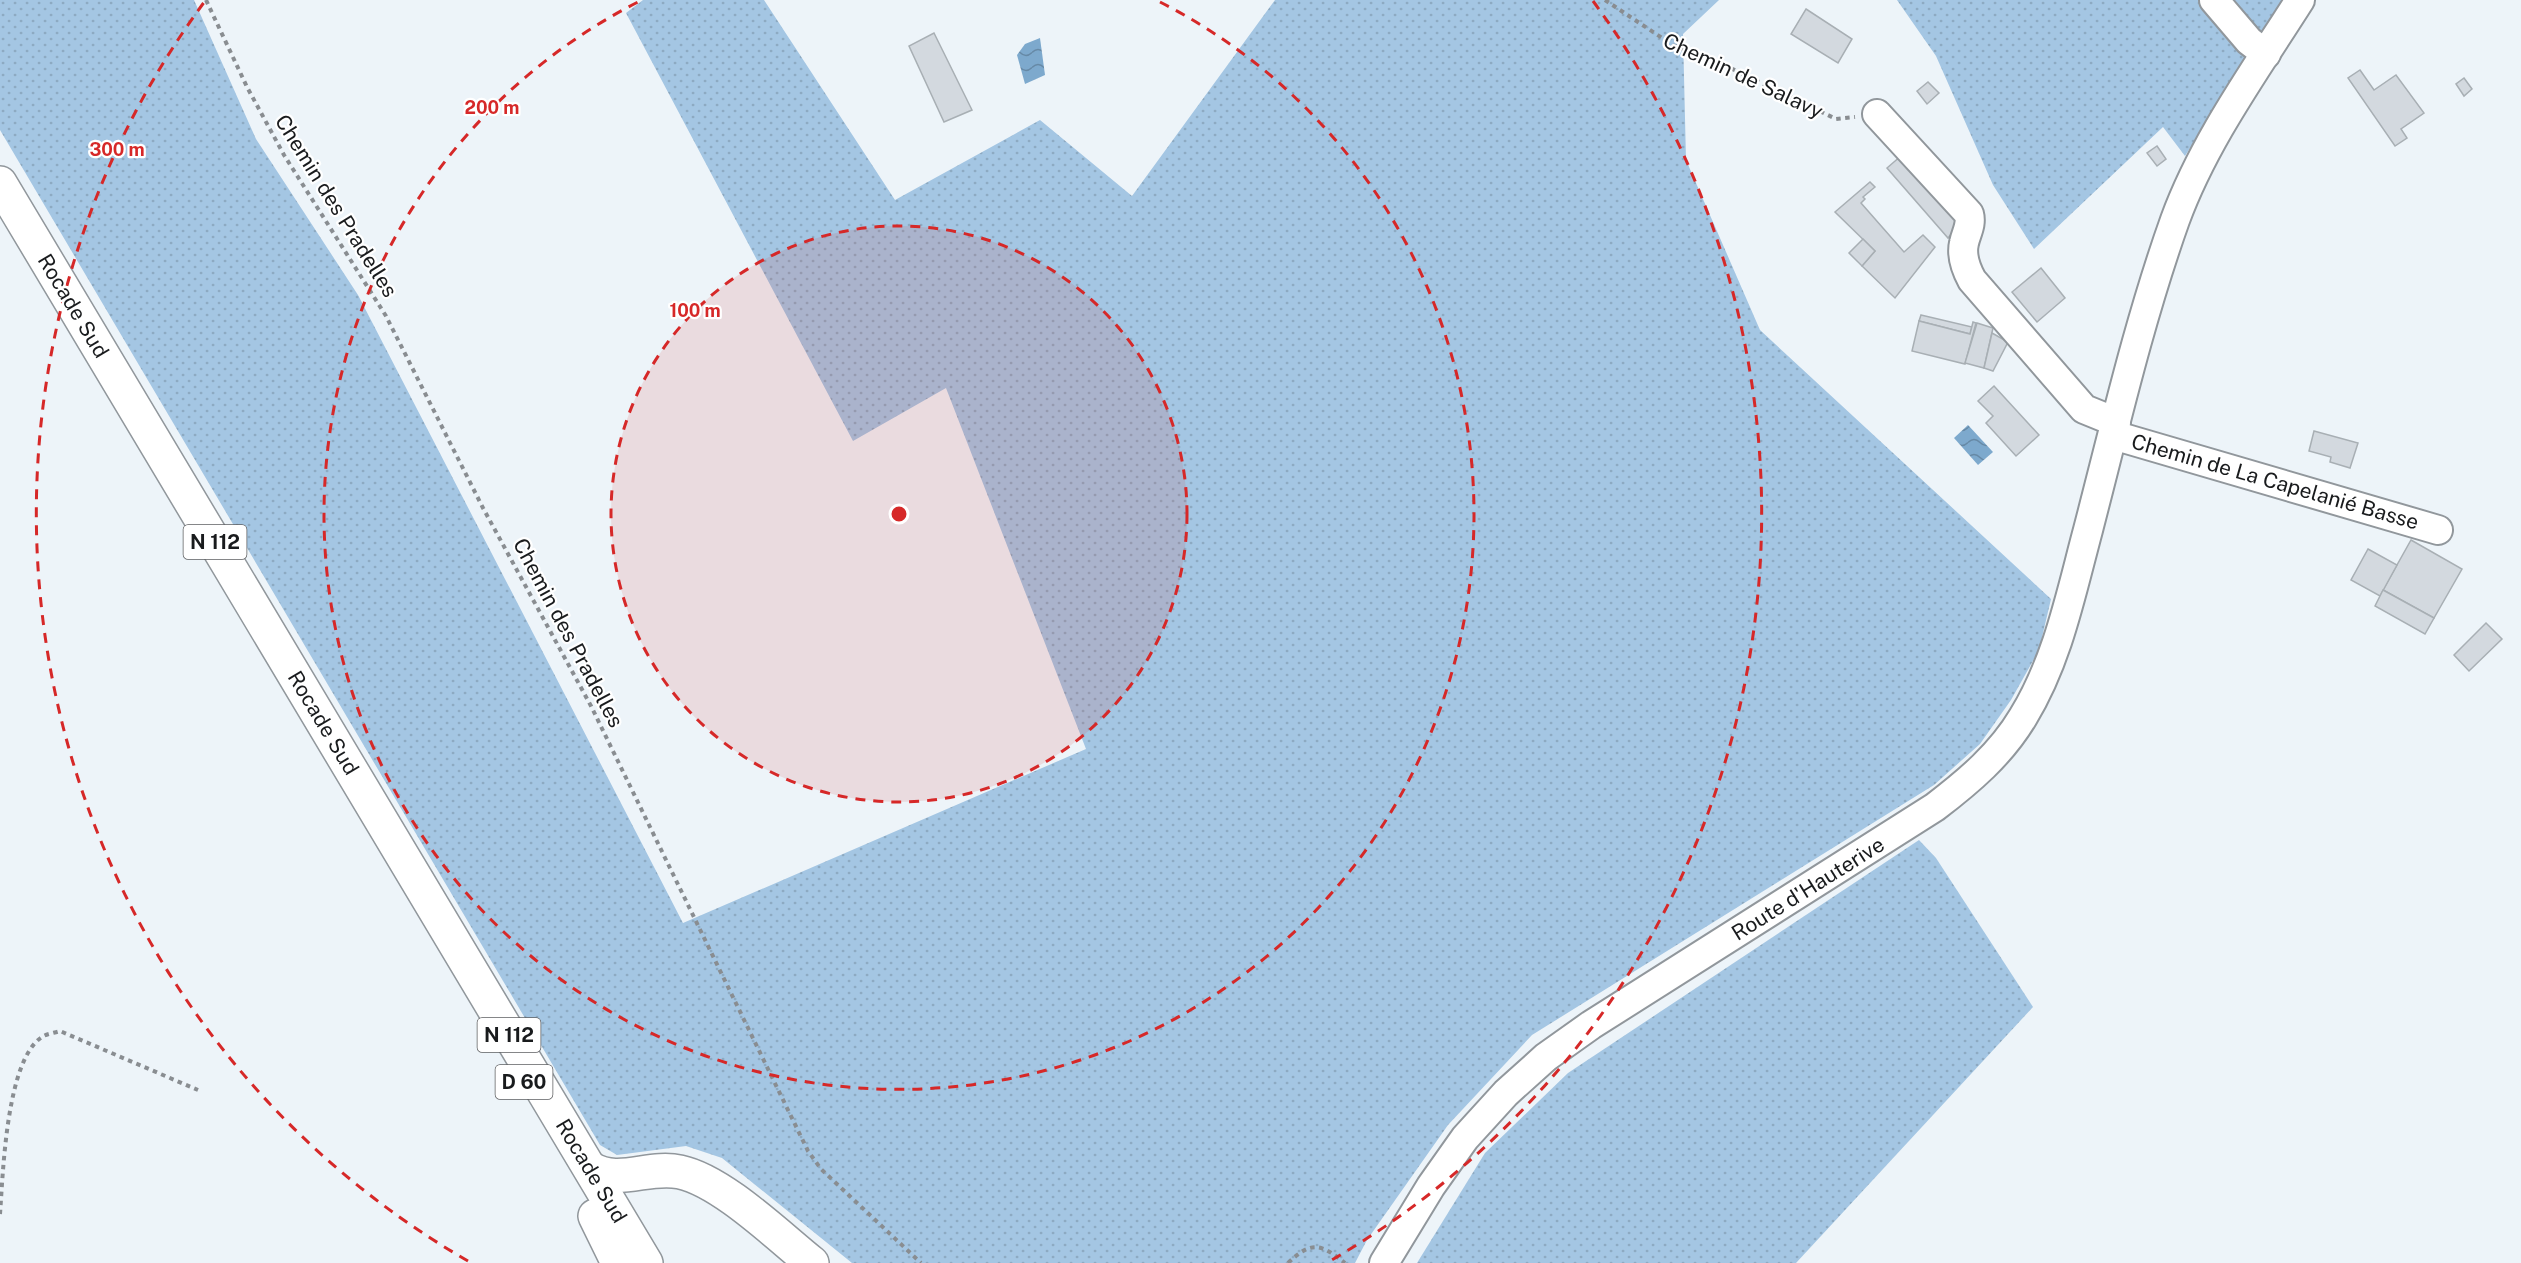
<svg xmlns="http://www.w3.org/2000/svg" width="2521" height="1263" font-family="'Public Sans',sans-serif">
	<style>
		.grass { fill: url(#grass-dots) }
		.water { fill: url(#water-waves) }
		.building { fill: #d3d9df; stroke: #a8afb4; stroke-width: 1.5 }
		.lines { fill: none; stroke-linecap: round; stroke-linejoin: round }
		.minor-casing { stroke: #91979c; stroke-width: 32 }
		.major-casing { stroke: #91979c; stroke-width: 36 }
		.path { stroke: #898d91; stroke-width: 4; stroke-dasharray: 4.5 4.5; stroke-linecap: butt }
		.minor { stroke: #fff; stroke-width: 28 }
		.major { stroke: #fff; stroke-width: 33 }
		.ring { fill: none; stroke: #d62828; stroke-width: 3; stroke-dasharray: 10 8 }
		.labels { text-anchor: middle; stroke-width: 4.5; stroke-linejoin: round; paint-order: stroke }
		.shield { fill: #fff; stroke: #5e5f61; stroke-width: 1.5 }
		.shield-label { font-size: 20px; font-weight: bold; fill: #191b1d }
		.street-label { font-size: 21px; fill: #191b1d; stroke: #fff }
		.centre { fill: #d62828; stroke: #fff; stroke-width: 3 }
		.ring-label { font-size: 18px; text-anchor: middle; font-weight: bold; fill: #d62828; stroke: #fff; stroke-width: 4.5; stroke-linejoin: round; paint-order: stroke }
	</style>
	<defs>
		<pattern id="grass-dots" width="8" height="8" patternUnits="userSpaceOnUse" patternTransform="scale(1.5)"><rect width="8" height="8" fill="#a4c6e3"/><path d="M2 2h.1M6 6h.1" fill="none" stroke="#8daac2" stroke-width="1.8" stroke-linecap="round"/></pattern>
		<pattern id="water-waves" width="16" height="10" patternUnits="userSpaceOnUse" patternTransform="scale(1.5)"><rect width="16" height="10" fill="#7da9cd"/><path d="M0 5q4-4 8 0t8 0" fill="none" stroke="#6689a6"/></pattern>
	</defs>
	<rect width="100%" height="100%" fill="#edf4f9"/>
	<g class="grass">
		<path d="M 0,0 L 194,0 L 256,139 L 358,295 L 683,923 L 1086,749 L 946,388 L 853,441 L 626,13 L 643,0 L 764,0 L 895,200 L 1040,120 L 1132,196 L 1275,0 L 1719,0 L 1683,34 L 1686,160 L 1760,330 L 2051,599 L 2039,650 L 2011,700 L 1980,744 L 1934,785 L 1532,1035 L 1448,1125 L 1367,1240 L 1355,1263 L 852,1263 L 722,1158 L 686,1146 L 617,1155 L 600,1145 L 0,130 Z"/>
		<path d="M 1897,0 L 2284,0 L 2185,156 L 2163,127 L 2034,249 L 1993,185 L 1936,56 Z"/>
		<path d="M 1919,840 L 1936,858 L 2033,1007 L 1796,1263 L 1417,1263 L 1485,1153 L 1568,1073 Z"/>
	</g>
	<g class="water">
		<path d="M 1040,38 L 1045,75 L 1025,84 L 1017,55 L 1025,44 Z"/>
		<path d="M 1968,425 L 1993,452 L 1978,465 L 1954,438 Z"/>
	</g>
	<g class="building">
		<path d="M 1806,9 L 1852,39 L 1838,63 L 1791,34 Z"/>
		<path d="M 934,33 L 972,110 L 944,122 L 909,46 Z"/>
		<path d="M 2360,70 L 2374,90 L 2396,75 L 2424,113 L 2401,129 L 2407,138 L 2395,146 L 2348,78 Z"/>
		<path d="M 2464,78 L 2472,89 L 2464,96 L 2456,84 Z"/>
		<path d="M 1928,82 L 1939,93 L 1927,104 L 1917,91 Z"/>
		<path d="M 2157,146 L 2166,159 L 2157,166 L 2147,153 Z"/>
		<path d="M 1902,155 L 1961,222 L 1948,238 L 1887,168 Z"/>
		<path d="M 1870,182 L 1875,187 L 1863,197 L 1865,199 L 1861,203 L 1904,252 L 1923,235 L 1935,247 L 1895,298 L 1862,266 L 1875,251 L 1835,212 Z"/>
		<path d="M 1863,239 L 1875,251 L 1862,266 L 1849,253 Z"/>
		<path d="M 2041,268 L 2065,298 L 2037,322 L 2012,292 Z"/>
		<path d="M 1921,315 L 1972,327 L 1970,334 L 1919,321 Z"/>
		<path d="M 1919,321 L 1970,334 L 1973,322 L 1976,323 L 1965,364 L 1912,351 Z"/>
		<path d="M 1977,323 L 1993,328 L 1984,368 L 1965,363 Z"/>
		<path d="M 1992,333 L 2008,342 L 1993,371 L 1984,368 Z"/>
		<path d="M 1994,386 L 2039,435 L 2016,456 L 1986,423 L 1993,416 L 1978,401 Z"/>
		<path d="M 2314,431 L 2358,443 L 2350,468 L 2330,462 L 2331,457 L 2309,451 Z"/>
		<path d="M 2411,540 L 2462,569 L 2434,618 L 2383,590 Z"/>
		<path d="M 2368,549 L 2397,565 L 2380,596 L 2351,580 Z"/>
		<path d="M 2383,590 L 2434,618 L 2425,634 L 2375,606 Z"/>
		<path d="M 2486,623 L 2502,639 L 2469,671 L 2454,655 Z"/>
	</g>
	<g class="lines">
		<g class="minor-casing">
			<g id="minor">
				<path d="M 2214,0 L 2249,41 L 2266,54"/>
				<path d="M 1877,114 L 1969,214 C 1972,225 1966,233 1964,243 C 1961,256 1966,269 1972,280 L 2084,409 L 2116,422"/>
				<path d="M 2113,435 L 2438,530"/>
				<path d="M 1384,1263 L 1431,1186 L 1465,1138 L 1506,1093 L 1546,1057 L 1591,1025 L 1935,807 C 1969,781 2001,754 2023,717 C 2058,660 2071,593 2088,530 C 2115,426 2139,321 2175,220 C 2204,141 2255,71 2300,0"/>
			</g>
		</g>
		<g class="major-casing">
			<g id="major">
				<path d="M 0,183 L 646,1263"/>
				<path d="M 590,1168 C 619,1186 648,1165 680,1172 C 722,1181 777,1235 812,1263"/>
				<path d="M 595,1216 L 618,1263"/>
			</g>
		</g>
		<g class="path">
			<path d="M 206,0 L 247,87 L 284,155 L 386,316 L 483,508 L 591,706 L 808,1151 L 821,1169 L 921,1263"/>
			<path d="M 1605,0 L 1674,46 L 1718,62 L 1836,119 L 1855,117"/>
			<path d="M 0,1214 C 3,1175 6,1060 42,1037 C 46,1034 54,1033 60,1031 L 198,1090"/>
			<path d="M 1288,1263 C 1312,1240 1321,1244 1345,1263"/>
		</g>
		<use href="#minor" class="minor"/>
		<use href="#major" class="major"/>
	</g>
	<circle cx="899" cy="514" r="288" fill="#d62828" fill-opacity=".12"/>
	<g class="ring">
		<circle cx="899" cy="514" r="288"/>
		<path d="M1160 2A575 575 0 1 1 638 2"/>
		<path d="M468 1261A863 863 0 0 1 205 1M1593 1A863 863 0 0 1 1330 1261"/>
	</g>
	<g class="labels">
		<g class="shield">
			<rect x="183.5" y="525" width="63" height="34" rx="4.5"/>
			<rect x="477.5" y="1018" width="63" height="34" rx="4.5"/>
			<rect x="495.5" y="1065" width="57" height="34" rx="4.5"/>
		</g>
		<g class="shield-label">
			<text x="215" y="549">N 112</text>
			<text x="509" y="1042">N 112</text>
			<text x="524" y="1089">D 60</text>
		</g>
		<g class="street-label">
			<text transform="translate(1743 76) rotate(25)" y="7">Chemin de Salavy</text>
			<text transform="translate(336 206) rotate(58)" y="7">Chemin des Pradelles</text>
			<text transform="translate(73 306) rotate(59)" y="7">Rocade Sud</text>
			<text transform="translate(2275 482) rotate(16)" y="7">Chemin de La Capelanié Basse</text>
			<text transform="translate(568 633) rotate(62)" y="7">Chemin des Pradelles</text>
			<text transform="translate(323 723) rotate(59)" y="7">Rocade Sud</text>
			<text transform="translate(1808 889) rotate(-32)" y="7">Route d'Hauterive</text>
			<text transform="translate(591 1171) rotate(59)" y="7">Rocade Sud</text>
		</g>
	</g>
	<circle cx="899" cy="514" r="9" class="centre"/>
	<g class="ring-label">
		<text x="492" y="114">200 m</text>
		<text x="117" y="156">300 m</text>
		<text x="695" y="317">100 m</text>
	</g>
</svg>
